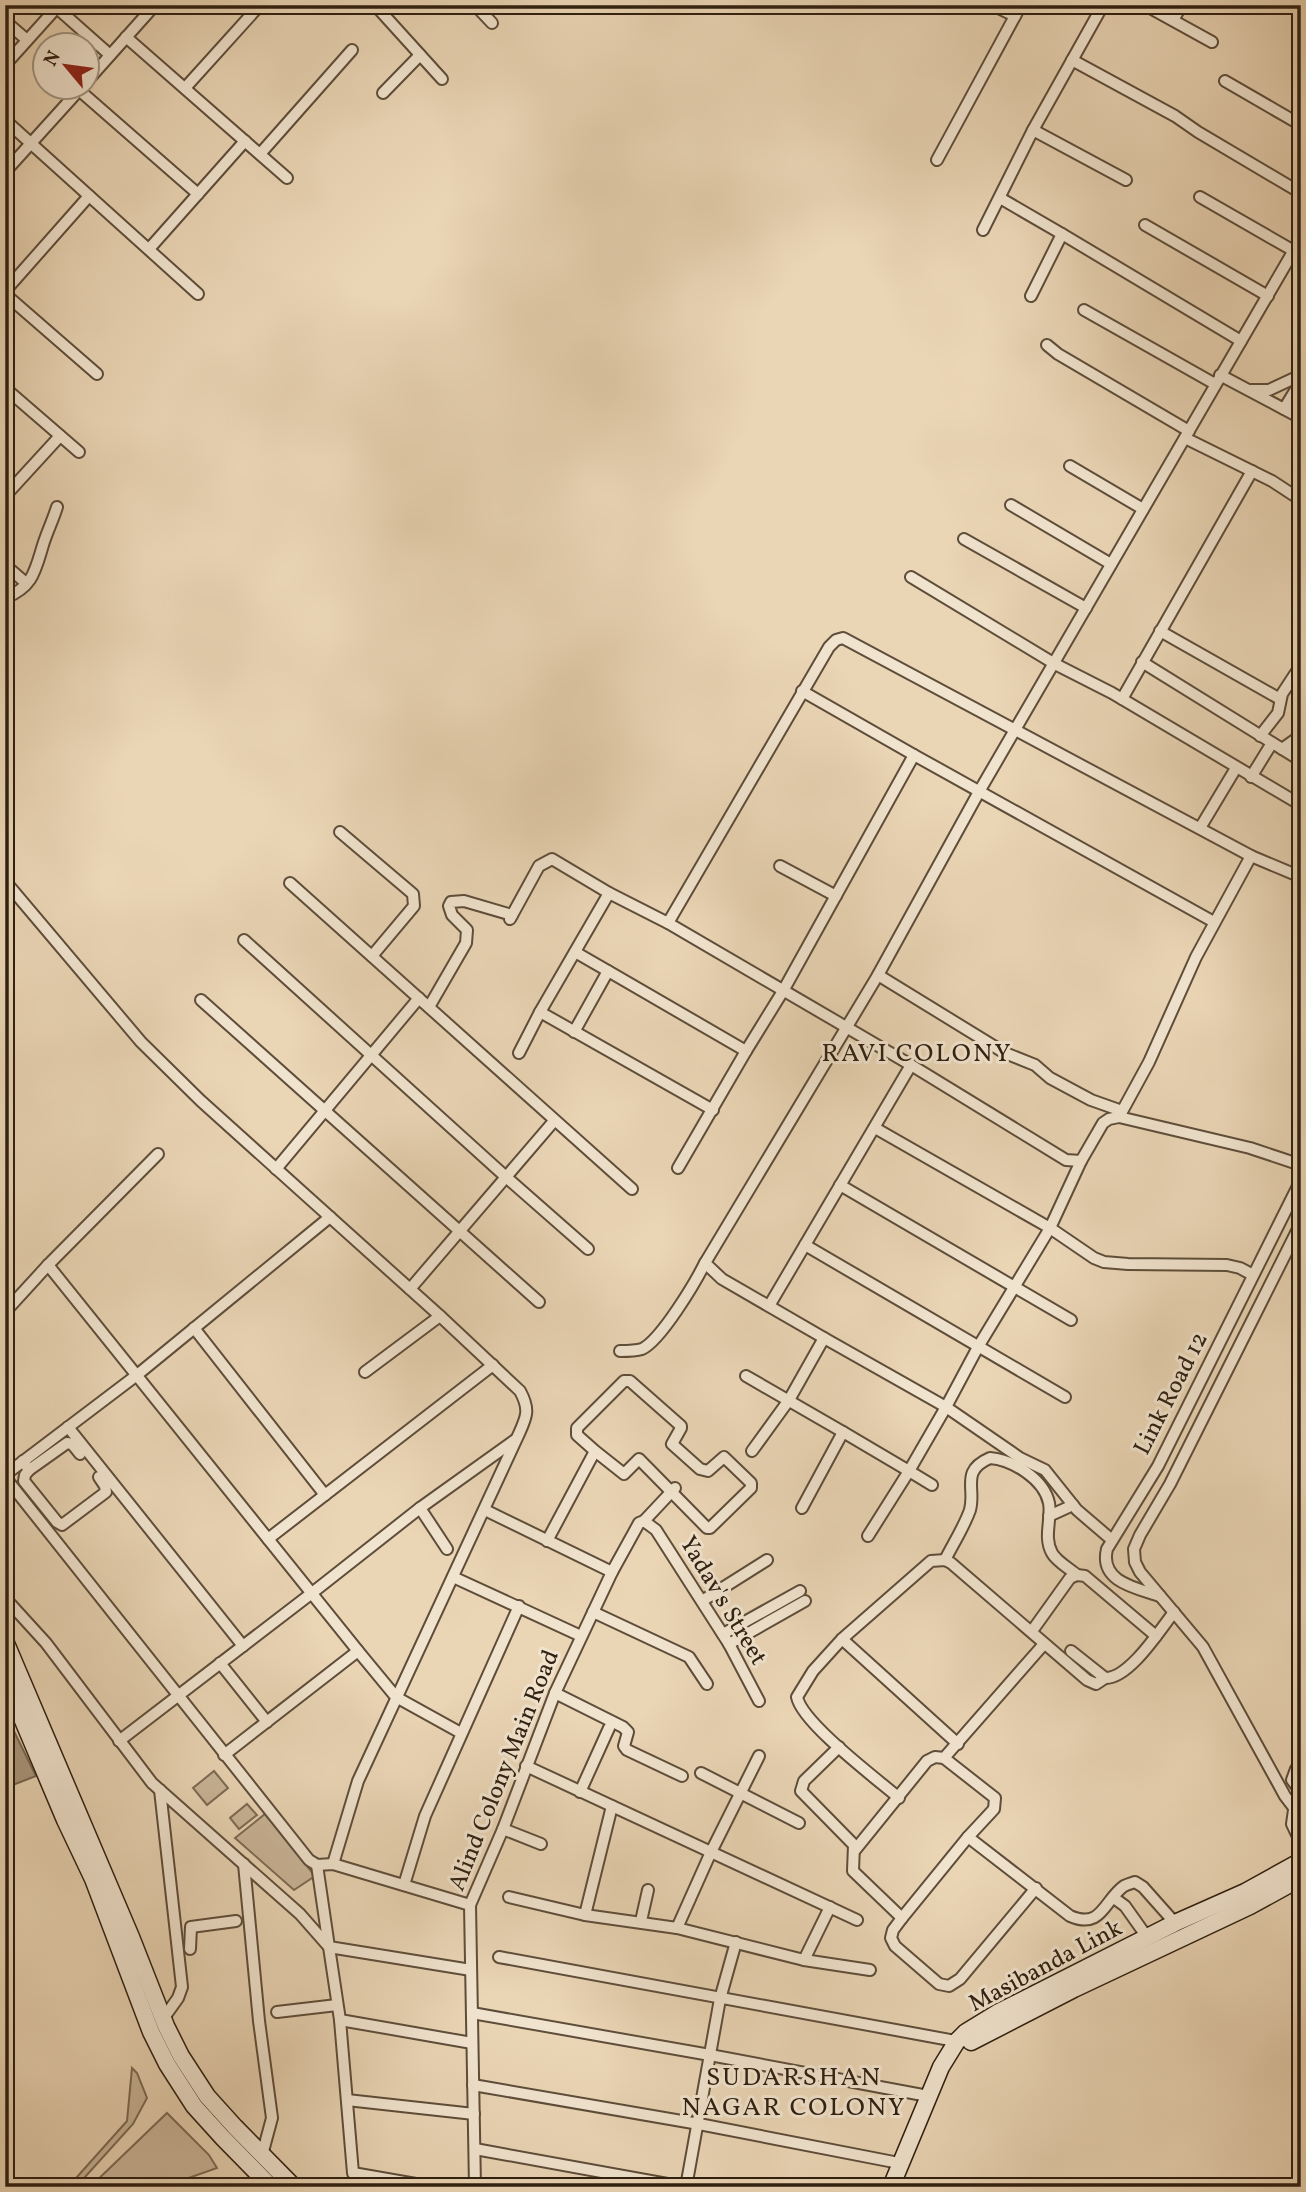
<svg xmlns="http://www.w3.org/2000/svg" width="1306" height="2192" font-family="Vollkorn,serif">
	<style>
		.green { fill: #cab699; stroke: #7c6b55; stroke-width: 2 }
		.water { fill: #aa977d; stroke: #796752; stroke-width: 2 }
		.lines { fill: none; stroke-linecap: round; stroke-linejoin: round }
		.street-casing { stroke: #5e4d3a; stroke-width: 14 }
		.secondary-casing { stroke: #2f2011; stroke-width: 19 }
		.street { stroke: #f1e4cf; stroke-width: 10 }
		.secondary { stroke: #f1e4cf; stroke-width: 16 }
		.labels { text-anchor: middle; stroke-width: 6; stroke-linejoin: round; paint-order: stroke }
		.street-label { font-size: 24px; fill: #2f2011; stroke: #f1e4cf }
		.neighbourhood-label { font-size: 26px; letter-spacing: 2px; fill: #2f2011; stroke: #f1e4cf }
	</style>
	<rect width="100%" height="100%" fill="#ead5b5"/>
	<filter id="stains"><feTurbulence type="fractalNoise" baseFrequency=".00286" numOctaves="4"/><feColorMatrix values="0 0 0 0 .2 0 0 0 0 .09 0 0 0 0 .02 0 0 0 .5 -.17"/></filter>
	<radialGradient id="worn" r=".72"><stop offset=".6" stop-color="#630" stop-opacity="0"/><stop offset="1" stop-color="#630" stop-opacity=".3"/></radialGradient>
	<g class="green">
		<path d="M 214,1771 L 228,1788 L 207,1805 L 193,1788 Z"/>
		<path d="M 247,1804 L 257,1815 L 239,1829 L 230,1818 Z"/>
		<path d="M 265,1814 L 315,1876 L 294,1890 L 235,1838 Z"/>
		<path d="M 132,2068 L 137,2073 L 147,2098 L 133,2124 L 76,2187 L 68,2187 L 127,2121 Z"/>
		<path d="M 167,2113 L 209,2155 L 217,2168 L 163,2187 L 90,2187 Z"/>
	</g>
	<path class="water" d="M 5,1713 L 36,1776 L 5,1788 Z"/>
	<g class="lines">
		<g class="street-casing">
			<g id="street">
				<path d="M 375,5 L 442,79"/>
				<path d="M 475,5 L 492,23"/>
				<path d="M 992,5 L 1015,16"/>
				<path d="M 1145,5 L 1212,42"/>
				<path d="M 57,8 L 110,55"/>
				<path d="M 1173,20 L 1182,5"/>
				<path d="M 5,21 L 27,40"/>
				<path d="M 126,37 L 287,178"/>
				<path d="M 1072,60 L 1175,116 L 1198,132 L 1301,193"/>
				<path d="M 5,65 L 59,5"/>
				<path d="M 88,80 L 155,5"/>
				<path d="M 1225,81 L 1301,125"/>
				<path d="M 185,88 L 260,5"/>
				<path d="M 79,90 L 198,194"/>
				<path d="M 383,93 L 420,55"/>
				<path d="M 5,120 L 198,294"/>
				<path d="M 1033,130 L 1126,180"/>
				<path d="M 260,154 L 352,50"/>
				<path d="M 937,160 L 1021,5"/>
				<path d="M 5,172 L 81,88"/>
				<path d="M 1200,197 L 1294,251"/>
				<path d="M 1000,198 L 1062,234 L 1031,296"/>
				<path d="M 1145,225 L 1268,296"/>
				<path d="M 983,230 L 1033,130 L 1103,5"/>
				<path d="M 1062,234 L 1241,341"/>
				<path d="M 149,249 L 245,141"/>
				<path d="M 5,291 L 89,196"/>
				<path d="M 5,294 L 97,374"/>
				<path d="M 1084,310 L 1215,384"/>
				<path d="M 1047,345 L 1058,354 L 1189,431"/>
				<path d="M 1220,375 L 1301,418"/>
				<path d="M 5,388 L 79,452"/>
				<path d="M 1251,390 L 1269,390 L 1301,375"/>
				<path d="M 1284,409 L 1301,381"/>
				<path d="M 1185,438 L 1272,481 L 1301,500"/>
				<path d="M 1070,466 L 1143,509"/>
				<path d="M 5,496 L 60,436"/>
				<path d="M 1011,505 L 1111,564"/>
				<path d="M 964,539 L 1086,608"/>
				<path d="M 5,565 L 26,583"/>
				<path d="M 911,577 L 1055,664 L 1112,693 L 1301,805"/>
				<path d="M 5,598 C 33,587 35,571 43,545 C 47,532 53,520 57,507"/>
				<path d="M 1160,631 L 1280,699"/>
				<path d="M 1142,662 L 1300,760"/>
				<path d="M 802,691 L 914,755"/>
				<path d="M 1122,699 L 1252,471"/>
				<path d="M 1260,736 L 1278,713 L 1282,694 L 1301,665"/>
				<path d="M 1282,749 L 1296,739 L 1301,731"/>
				<path d="M 1251,777 L 1272,743"/>
				<path d="M 1200,828 L 1236,768"/>
				<path d="M 340,832 L 413,894 L 414,906 L 372,956"/>
				<path d="M 780,866 L 836,896"/>
				<path d="M 1301,877 L 1251,856 L 1196,957 L 1149,1062 L 1119,1117 L 1250,1148 L 1301,1165"/>
				<path d="M 5,881 L 141,1042 L 201,1101 L 440,1316 L 520,1391 C 531,1411 526,1418 517,1438 L 358,1781 L 333,1864"/>
				<path d="M 290,883 L 632,1189"/>
				<path d="M 510,919 L 539,866 L 552,859 L 609,893 L 668,923 L 911,1065 L 1066,1160 L 1081,1161 L 1103,1123 L 1109,1119 L 1119,1117"/>
				<path d="M 668,923 L 829,647 L 836,640 L 843,638 L 1251,856"/>
				<path d="M 244,940 L 506,1177 L 588,1249"/>
				<path d="M 575,952 L 608,971"/>
				<path d="M 878,975 L 1005,1053 L 1035,1065 L 1050,1078 L 1091,1100 L 1122,1111"/>
				<path d="M 201,1000 L 539,1302"/>
				<path d="M 429,1007 L 466,943 L 467,930 L 452,915 L 449,906 L 451,902 L 464,901 L 512,915"/>
				<path d="M 540,1012 L 713,1110"/>
				<path d="M 574,1032 L 608,971 L 746,1051"/>
				<path d="M 519,1053 L 540,1012 L 609,893"/>
				<path d="M 875,1128 L 1050,1228 L 1094,1258 L 1104,1262 L 1128,1264 L 1227,1265 L 1240,1268 L 1253,1275"/>
				<path d="M 678,1168 L 746,1051 L 783,991 L 914,755 L 1214,922"/>
				<path d="M 276,1169 L 419,998"/>
				<path d="M 840,1185 L 1071,1320"/>
				<path d="M 1301,1223 L 1170,1484 L 1140,1535 L 1134,1549 L 1135,1562 L 1140,1572 L 1203,1647 L 1285,1796 L 1301,1817"/>
				<path d="M 805,1245 L 1065,1397"/>
				<path d="M 48,1265 L 358,1651 L 224,1755"/>
				<path d="M 410,1289 L 554,1121"/>
				<path d="M 769,1306 L 911,1065"/>
				<path d="M 5,1312 L 48,1265 L 158,1154"/>
				<path d="M 194,1328 L 325,1495"/>
				<path d="M 824,1338 L 722,1279 L 705,1263 L 878,975 L 980,790 L 1301,238"/>
				<path d="M 620,1351 C 627,1351 635,1351 642,1349 C 661,1340 695,1283 705,1263"/>
				<path d="M 365,1372 L 440,1316"/>
				<path d="M 746,1376 L 843,1432"/>
				<path d="M 68,1427 L 243,1646"/>
				<path d="M 752,1451 L 789,1400 L 824,1338 L 946,1407 L 1020,1458 L 1045,1470 L 1077,1510 L 1112,1540"/>
				<path d="M 23,1461 L 29,1470 L 25,1475 L 24,1481 L 57,1522 L 62,1525 L 106,1492 L 105,1486 L 99,1477"/>
				<path d="M 29,1470 L 67,1443 L 72,1444 L 80,1454"/>
				<path d="M 5,1475 L 137,1375 L 330,1217"/>
				<path d="M 5,1477 L 309,1860 L 317,1865 L 333,1864 L 470,1905"/>
				<path d="M 420,1508 L 447,1549"/>
				<path d="M 802,1508 L 843,1432 L 909,1471 L 946,1407 L 978,1347 L 1050,1228 L 1081,1161"/>
				<path d="M 485,1510 L 612,1572"/>
				<path d="M 1049,1516 L 1073,1505"/>
				<path d="M 644,1521 L 675,1488"/>
				<path d="M 868,1536 L 909,1471 L 932,1485"/>
				<path d="M 268,1539 L 493,1365"/>
				<path d="M 547,1541 L 595,1451 L 577,1435 L 577,1428 L 624,1381 L 630,1381 L 681,1426 L 681,1428 L 672,1444 L 700,1469 L 708,1471 L 724,1457 L 751,1483 L 751,1488 L 710,1528 L 707,1528 L 639,1459 L 624,1474 L 595,1451"/>
				<path d="M 945,1560 C 953,1544 964,1527 970,1510 C 976,1488 960,1471 990,1458 C 1013,1460 1044,1479 1049,1503 C 1052,1519 1043,1537 1052,1553 C 1056,1561 1070,1569 1077,1575"/>
				<path d="M 453,1577 L 581,1636"/>
				<path d="M 1160,1596 C 1136,1588 1099,1582 1107,1549 L 1158,1466 L 1301,1180"/>
				<path d="M 5,1598 L 46,1643 L 152,1783 L 300,1914 L 329,1947 L 340,2020 L 472,2043"/>
				<path d="M 702,1601 L 767,1560"/>
				<path d="M 593,1612 L 689,1657 L 707,1684"/>
				<path d="M 1032,1631 L 1070,1578 L 1077,1575 L 1085,1576 L 1156,1636"/>
				<path d="M 723,1634 L 800,1591"/>
				<path d="M 842,1639 L 958,1744"/>
				<path d="M 729,1644 L 805,1601"/>
				<path d="M 358,1651 L 396,1697 L 461,1733"/>
				<path d="M 1071,1651 L 1105,1678 C 1129,1679 1160,1630 1174,1612"/>
				<path d="M 220,1663 L 267,1722"/>
				<path d="M 555,1693 L 623,1727 L 628,1732 L 624,1746 L 627,1750 L 682,1776"/>
				<path d="M 119,1741 L 312,1593 L 420,1508 L 515,1440"/>
				<path d="M 839,1747 L 804,1781 L 801,1791 L 854,1845 L 853,1871 L 902,1918 L 893,1930 L 891,1938 L 895,1946 L 939,1984 L 949,1986 L 960,1979 L 1036,1888"/>
				<path d="M 944,1758 L 1044,1644"/>
				<path d="M 1301,1765 L 1296,1769 L 1292,1780 L 1301,1792"/>
				<path d="M 526,1766 L 857,1920"/>
				<path d="M 701,1773 L 799,1823"/>
				<path d="M 160,1790 L 182,1987 L 178,1998 L 163,2019"/>
				<path d="M 580,1792 L 609,1728"/>
				<path d="M 899,1798 C 877,1779 802,1723 797,1697 L 813,1671 L 842,1639 L 931,1561 L 945,1560 L 951,1563 L 1087,1680 L 1096,1684 L 1105,1678"/>
				<path d="M 1294,1810 L 1292,1824 L 1301,1843"/>
				<path d="M 503,1829 L 541,1844"/>
				<path d="M 855,1850 L 927,1761 L 935,1757 L 944,1758 L 995,1798 L 994,1809 L 968,1837 L 1070,1916 C 1102,1930 1104,1900 1124,1886 C 1128,1884 1132,1883 1135,1882 L 1143,1887 L 1175,1923"/>
				<path d="M 244,1864 L 259,2021 L 272,2118 L 262,2155"/>
				<path d="M 317,1865 L 329,1947 L 471,1970"/>
				<path d="M 404,1885 L 425,1816 L 519,1606"/>
				<path d="M 509,1897 L 585,1915 L 677,1928 L 804,1960 L 870,1970"/>
				<path d="M 1114,1898 L 1125,1906 L 1147,1937"/>
				<path d="M 585,1915 L 612,1806"/>
				<path d="M 902,1918 L 968,1837"/>
				<path d="M 641,1921 L 648,1890"/>
				<path d="M 677,1928 L 711,1852 L 759,1756"/>
				<path d="M 190,1949 L 191,1927 L 236,1921"/>
				<path d="M 499,1957 L 961,2042"/>
				<path d="M 804,1960 L 830,1907"/>
				<path d="M 277,2012 L 337,2005"/>
				<path d="M 472,2013 L 710,2055 L 928,2096"/>
				<path d="M 340,2020 L 353,2173 L 433,2187"/>
				<path d="M 473,2085 L 699,2124 L 899,2163"/>
				<path d="M 347,2100 L 474,2114"/>
				<path d="M 475,2149 L 684,2187"/>
				<path d="M 475,2187 L 470,1905 L 503,1829 L 555,1693 L 612,1572 L 639,1523 L 644,1521 L 656,1530 L 729,1644 L 759,1701"/>
				<path d="M 686,2187 L 720,1999 L 736,1942"/>
			</g>
		</g>
		<g class="secondary-casing">
			<g id="secondary">
				<path d="M 5,1641 L 131,1937 L 166,2026 L 181,2056 L 207,2096 L 235,2127 L 294,2187"/>
				<path d="M 5,1678 L 65,1820 L 93,1879 L 151,2032 L 167,2064 L 194,2106 L 223,2138 L 271,2187"/>
				<path d="M 971,2042 L 1074,1989 L 1250,1906 L 1301,1878"/>
				<path d="M 891,2187 L 941,2067 L 957,2041 L 966,2032 L 997,2013 L 1175,1923 L 1245,1892 L 1301,1861"/>
			</g>
		</g>
		<use href="#street" class="street"/>
		<use href="#secondary" class="secondary"/>
	</g>
	<g class="labels">
		<g class="street-label">
			<text transform="translate(1170 1393) rotate(-63)" y="8">Link Road 12</text>
			<text transform="translate(724 1600) rotate(59)" y="8">Yadav's Street</text>
			<text transform="translate(503 1770) rotate(-68)" y="8">Alind Colony Main Road</text>
			<text transform="translate(1045 1965) rotate(-28)" y="8">Masibanda Link</text>
		</g>
		<g class="neighbourhood-label">
			<text x="917" y="1061">RAVI COLONY</text>
			<text x="794" y="2085">SUDARSHAN<tspan x="794" dy="30">NAGAR COLONY</tspan></text>
		</g>
	</g>
	<rect width="1306" height="2192" fill="none" stroke="#ead5b5" stroke-width="28"/>
	<rect x="7" y="7" width="1292" height="2178" fill="none" stroke="#2f2011" stroke-width="3.5"/>
	<rect x="14" y="14" width="1278" height="2164" fill="none" stroke="#2f2011" stroke-width="2"/>
	<g transform="translate(66 66) rotate(299)"><circle r="33" fill="#f1e4cf" stroke="#a39683" stroke-width="2"/>
	<path d="M0-5L12 26L0 18L-12 26Z" fill="#8f2418"/>
	<text y="-10" font-size="19" font-weight="bold" text-anchor="middle" fill="#2f2011">N</text>
	</g>
	<rect width="100%" height="100%" filter="url(#stains)"/>
	<rect width="100%" height="100%" fill="url(#worn)"/>
</svg>
